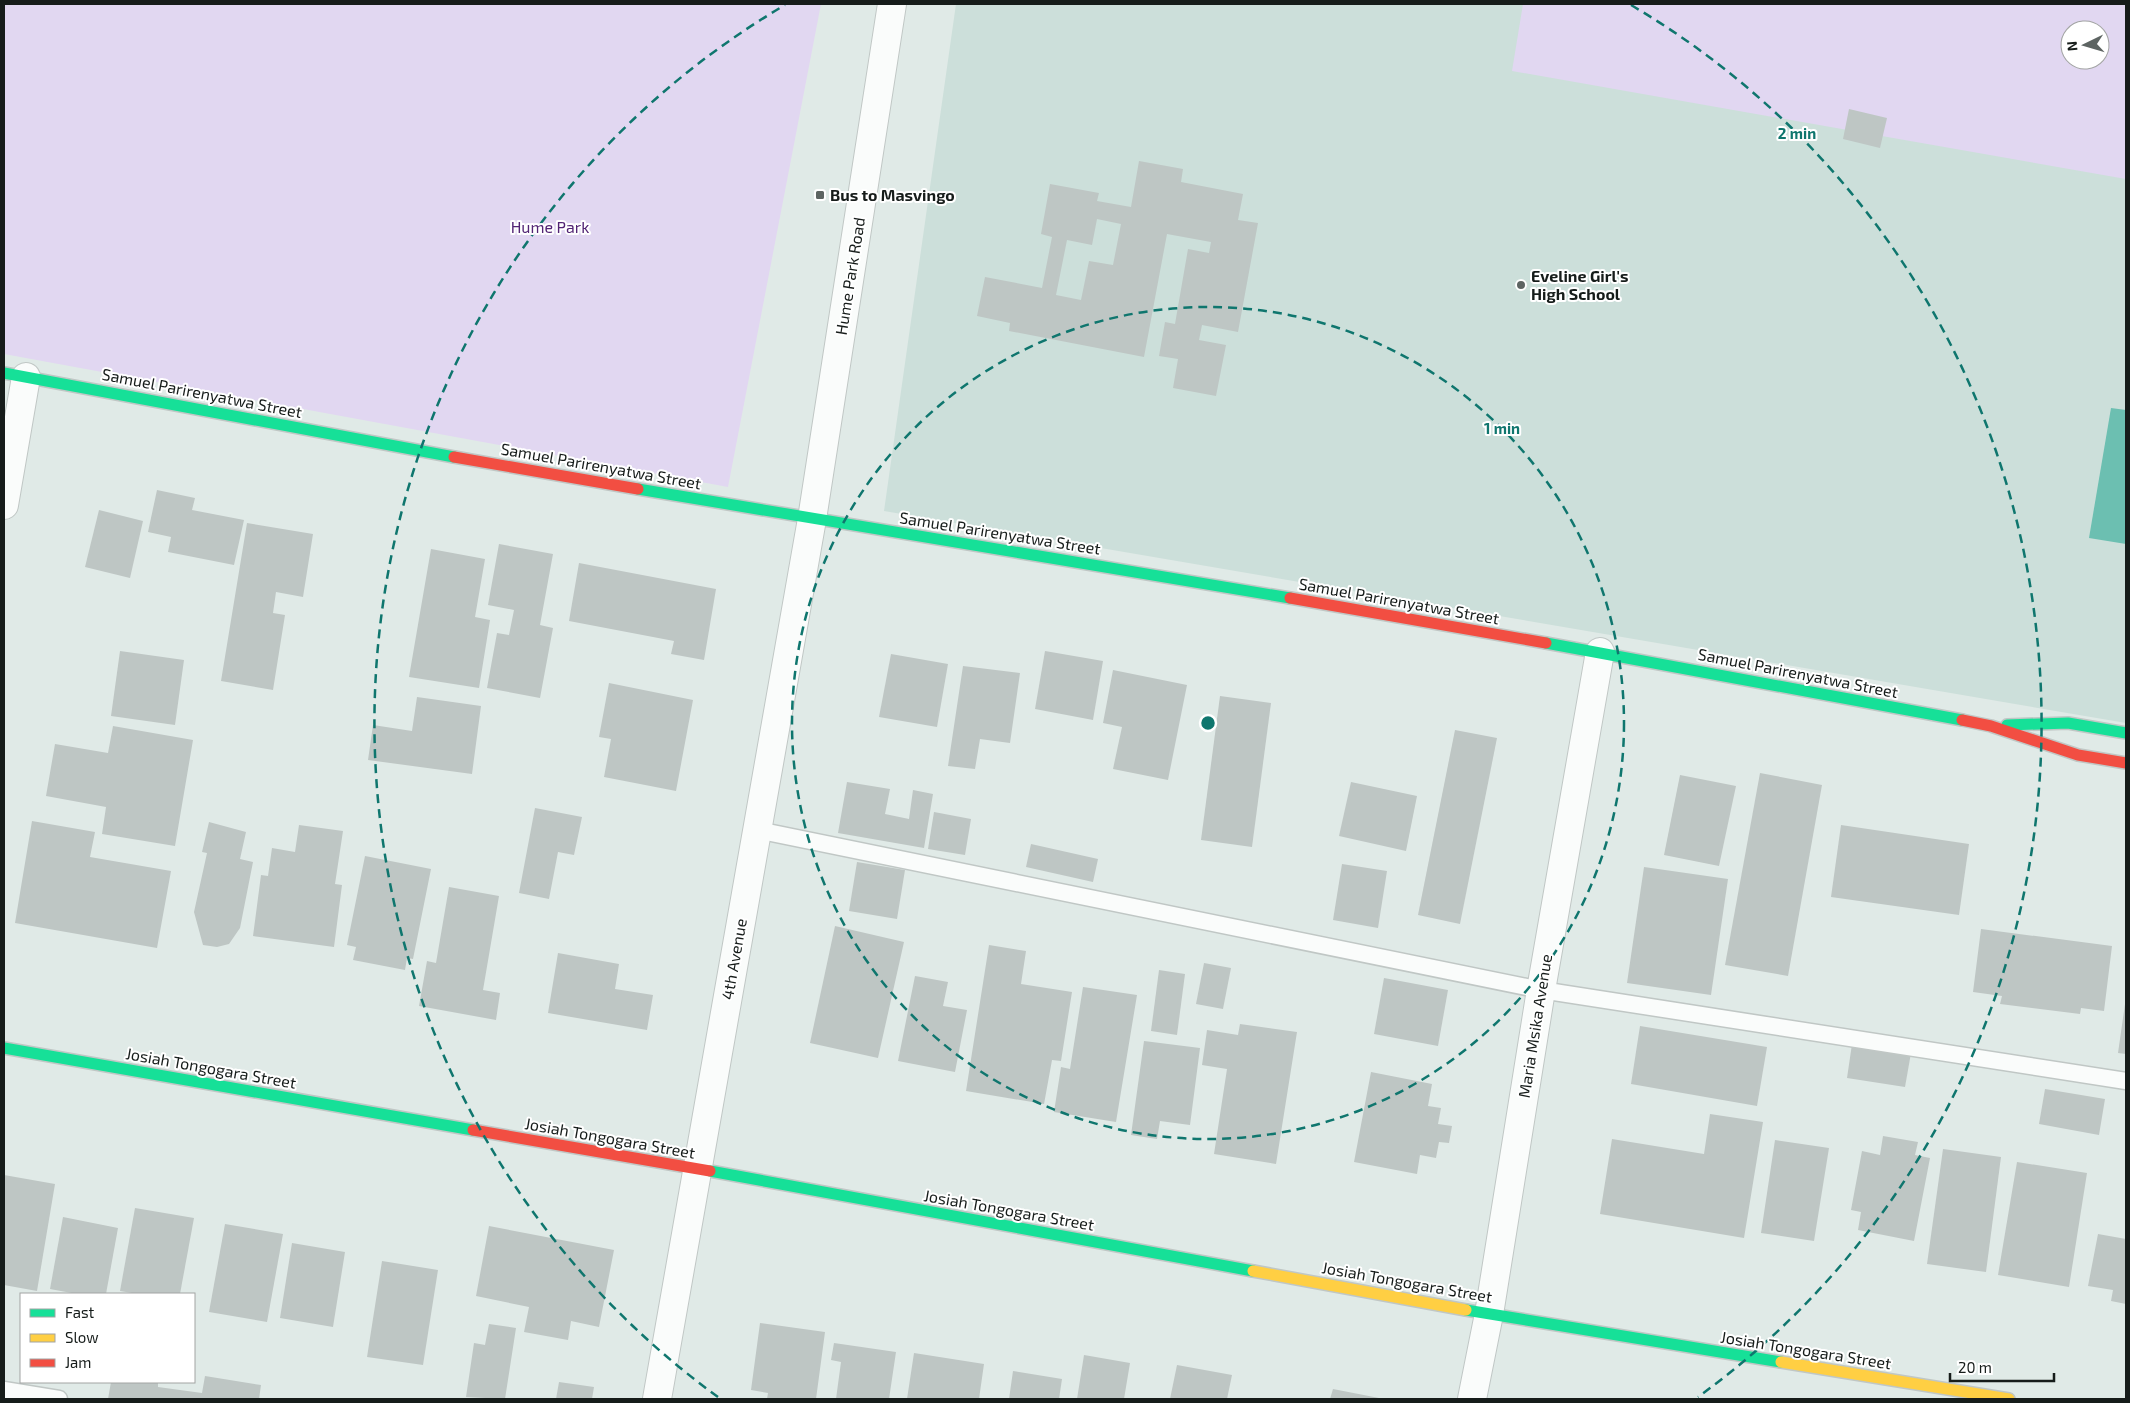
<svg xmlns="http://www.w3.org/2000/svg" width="2130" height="1403" font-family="'Exo 2',sans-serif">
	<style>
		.built { fill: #ccdfda; fill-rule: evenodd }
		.green { fill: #e1d7f1; fill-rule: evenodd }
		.water { fill: #6cbfb1 }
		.building { fill: #bec6c4; fill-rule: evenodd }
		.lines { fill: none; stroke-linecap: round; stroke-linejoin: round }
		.lane-casing { stroke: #c0c7c5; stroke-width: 19 }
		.street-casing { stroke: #c0c7c5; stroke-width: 30 }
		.fast-casing { stroke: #c0c7c5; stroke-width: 14 }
		.slow-casing { stroke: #c0c7c5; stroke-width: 14 }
		.jam-casing { stroke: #c0c7c5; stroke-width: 14 }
		.lane { stroke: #fafcfb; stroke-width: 16 }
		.street { stroke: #fafcfb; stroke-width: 28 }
		.fast { stroke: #16e098; stroke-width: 11 }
		.slow { stroke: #ffcf43; stroke-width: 11 }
		.jam { stroke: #f24e42; stroke-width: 11 }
		.ring { fill: none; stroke: #0f766e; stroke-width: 2.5; stroke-dasharray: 9 6 }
		.poi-dot { fill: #5d6462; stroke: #fff; stroke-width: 2 }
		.labels { text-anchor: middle; stroke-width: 4; stroke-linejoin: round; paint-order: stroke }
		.poi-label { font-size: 16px; font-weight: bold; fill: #161c1a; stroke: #fff; text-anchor: start }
		.park-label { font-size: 16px; fill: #522474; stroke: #fff }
		.street-label { font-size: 16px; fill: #161c1a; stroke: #fff }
		.centre { fill: #0f766e; stroke: #fff; stroke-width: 2.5 }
		.ring-label { font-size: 15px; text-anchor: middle; font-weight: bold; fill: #0f766e; stroke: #fff; stroke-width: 4; stroke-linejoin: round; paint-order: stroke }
	</style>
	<rect width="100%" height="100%" fill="#e0eae7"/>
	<path class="built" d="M 956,4 L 2126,4 L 2126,723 L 884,511 ZM 2070,30 L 2100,30 L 2100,60 L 2070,60 Z"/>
	<g class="green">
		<path d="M 4,4 L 821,4 L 728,487 L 4,354 Z"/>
		<path d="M 1523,4 L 2126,4 L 2126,179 L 1512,71 ZM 2070,30 L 2100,30 L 2100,60 L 2070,60 Z"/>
	</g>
	<path class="water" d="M 2111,408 L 2126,410 L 2126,544 L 2089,538 Z"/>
	<g class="building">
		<path d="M 1849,109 L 1887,118 L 1880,148 L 1843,139 Z"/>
		<path d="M 1139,161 L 1183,169 L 1181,182 L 1243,194 L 1238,220 L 1258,223 L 1238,332 L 1202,325 L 1199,340 L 1226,345 L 1216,396 L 1173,388 L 1178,359 L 1159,356 L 1165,322 L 1175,324 L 1188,249 L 1209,253 L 1211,242 L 1167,234 L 1144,357 L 1009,331 L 1010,323 L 977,316 L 985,277 L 1042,288 L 1052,237 L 1041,234 L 1050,184 L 1099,193 L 1097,201 L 1131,207 ZM 1097,219 L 1121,224 L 1113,265 L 1089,261 L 1081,300 L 1056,295 L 1067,240 L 1092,245 Z"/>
		<path d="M 157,490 L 195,498 L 192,510 L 244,520 L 234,565 L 168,552 L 171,537 L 148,532 Z"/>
		<path d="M 99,510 L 143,521 L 130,578 L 85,567 Z"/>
		<path d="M 247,523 L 313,534 L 303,597 L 276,592 L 273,613 L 285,615 L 273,690 L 221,681 Z"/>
		<path d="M 499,544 L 553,554 L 540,625 L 553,628 L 540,698 L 487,688 L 497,633 L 509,635 L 514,610 L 488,605 Z"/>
		<path d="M 431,549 L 485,559 L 475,617 L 490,620 L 479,688 L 409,677 Z"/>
		<path d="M 579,563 L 716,589 L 704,660 L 671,654 L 674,641 L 569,621 Z"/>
		<path d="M 120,651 L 184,660 L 175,725 L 111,716 Z"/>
		<path d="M 1045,651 L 1103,661 L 1093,720 L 1035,709 Z"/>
		<path d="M 891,654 L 948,664 L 937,727 L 879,717 Z"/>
		<path d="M 963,666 L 1020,673 L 1010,743 L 980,739 L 975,769 L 948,766 Z"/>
		<path d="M 1113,670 L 1187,685 L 1168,780 L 1113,769 L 1122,727 L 1103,723 Z"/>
		<path d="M 609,683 L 693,700 L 676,791 L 604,777 L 611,739 L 599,737 Z"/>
		<path d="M 1220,696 L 1271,703 L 1252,847 L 1201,840 Z"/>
		<path d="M 417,697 L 481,706 L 472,774 L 368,760 L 373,725 L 412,731 Z"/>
		<path d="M 113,726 L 193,740 L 175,846 L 102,834 L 106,807 L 46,796 L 55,744 L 108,753 Z"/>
		<path d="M 1455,730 L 1497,738 L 1460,924 L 1418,915 Z"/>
		<path d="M 1760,773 L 1822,785 L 1788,976 L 1725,965 Z"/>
		<path d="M 1680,775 L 1736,786 L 1719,866 L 1664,855 Z"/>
		<path d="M 847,782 L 890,789 L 885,814 L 909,819 L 913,790 L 933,794 L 924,848 L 838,833 Z"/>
		<path d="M 1351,782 L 1417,796 L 1406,851 L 1339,836 Z"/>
		<path d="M 535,808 L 582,817 L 574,855 L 558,852 L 549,899 L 519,893 Z"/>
		<path d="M 934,812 L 971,819 L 965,855 L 928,849 Z"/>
		<path d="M 32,821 L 95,832 L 90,857 L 171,871 L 157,948 L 15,923 Z"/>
		<path d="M 209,822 L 246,832 L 240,859 L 253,862 L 240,928 L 229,944 L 217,947 L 203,945 L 194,912 L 207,853 L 202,852 Z"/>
		<path d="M 299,825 L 343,831 L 335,884 L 342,885 L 334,947 L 253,936 L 261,875 L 268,876 L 272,848 L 295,852 Z"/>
		<path d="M 1841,825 L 1969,844 L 1959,915 L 1831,897 Z"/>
		<path d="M 1031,844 L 1098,859 L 1093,882 L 1026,867 Z"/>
		<path d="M 365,856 L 431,869 L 413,959 L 407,958 L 405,970 L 353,960 L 356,947 L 347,945 Z"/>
		<path d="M 857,862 L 905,870 L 897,919 L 849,911 Z"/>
		<path d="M 1342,864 L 1387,871 L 1378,928 L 1333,920 Z"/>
		<path d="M 1644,867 L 1728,879 L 1711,995 L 1627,983 Z"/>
		<path d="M 449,887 L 499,896 L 483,990 L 500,993 L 496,1020 L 419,1006 L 427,961 L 436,963 Z"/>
		<path d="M 835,926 L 904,942 L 878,1058 L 810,1043 Z"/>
		<path d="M 1981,929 L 2112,946 L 2104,1011 L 2081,1008 L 2080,1014 L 2000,1004 L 2002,996 L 1973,992 Z"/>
		<path d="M 989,945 L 1026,951 L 1021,984 L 1072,992 L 1061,1061 L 1052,1060 L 1044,1104 L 966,1091 Z"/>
		<path d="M 558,953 L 619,964 L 615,989 L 653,995 L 647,1030 L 548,1013 Z"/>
		<path d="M 1204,963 L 1231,968 L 1223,1009 L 1196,1004 Z"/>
		<path d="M 1159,970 L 1185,974 L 1177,1035 L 1151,1031 Z"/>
		<path d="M 915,976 L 948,982 L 943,1006 L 967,1010 L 955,1072 L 898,1061 Z"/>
		<path d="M 1384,978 L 1448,990 L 1438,1046 L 1374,1034 Z"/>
		<path d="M 1083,987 L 1137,995 L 1116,1122 L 1054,1112 L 1061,1067 L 1070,1069 Z"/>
		<path d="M 2125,1004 L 2126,1004 L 2126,1054 L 2118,1053 Z"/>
		<path d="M 1240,1024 L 1297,1032 L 1276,1164 L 1214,1154 L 1227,1069 L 1202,1065 L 1207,1030 L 1238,1035 Z"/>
		<path d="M 1640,1026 L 1767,1047 L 1757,1106 L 1631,1084 Z"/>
		<path d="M 1144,1041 L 1200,1048 L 1190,1125 L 1160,1121 L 1157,1139 L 1131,1135 Z"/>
		<path d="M 1852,1044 L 1911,1053 L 1905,1087 L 1847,1078 Z"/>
		<path d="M 1371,1072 L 1432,1084 L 1428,1106 L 1441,1108 L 1438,1124 L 1452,1126 L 1449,1143 L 1439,1142 L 1436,1158 L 1420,1155 L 1417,1174 L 1354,1162 Z"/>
		<path d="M 2045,1089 L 2105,1099 L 2099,1135 L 2039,1124 Z"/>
		<path d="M 1710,1114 L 1763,1122 L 1744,1238 L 1600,1214 L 1612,1139 L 1704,1154 Z"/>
		<path d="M 1883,1136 L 1918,1142 L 1915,1155 L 1930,1158 L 1914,1241 L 1858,1230 L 1861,1212 L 1851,1210 L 1862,1151 L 1880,1155 Z"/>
		<path d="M 1775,1140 L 1829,1148 L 1814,1241 L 1761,1233 Z"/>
		<path d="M 1943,1149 L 2001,1157 L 1986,1272 L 1927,1264 Z"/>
		<path d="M 2017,1162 L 2087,1173 L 2069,1287 L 1998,1275 Z"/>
		<path d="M 4,1175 L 55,1184 L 37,1291 L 4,1285 Z"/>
		<path d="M 135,1208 L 194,1218 L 180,1294 L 138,1294 L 120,1291 Z"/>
		<path d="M 63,1217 L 118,1228 L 106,1294 L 77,1294 L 50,1289 Z"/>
		<path d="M 225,1224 L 283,1234 L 267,1322 L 209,1312 Z"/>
		<path d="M 489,1226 L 614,1250 L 599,1327 L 571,1321 L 568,1340 L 524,1332 L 529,1307 L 476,1296 Z"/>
		<path d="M 2098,1234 L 2126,1239 L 2126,1304 L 2111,1301 L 2113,1290 L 2088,1286 Z"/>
		<path d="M 292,1243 L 345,1252 L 333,1327 L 280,1318 Z"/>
		<path d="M 382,1261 L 438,1270 L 423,1365 L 367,1357 Z"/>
		<path d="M 760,1323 L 825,1332 L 816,1399 L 767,1399 L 768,1393 L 751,1390 Z"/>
		<path d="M 489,1324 L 516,1328 L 505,1399 L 466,1397 L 474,1343 L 485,1345 Z"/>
		<path d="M 834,1343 L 896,1352 L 889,1399 L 836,1399 L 841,1362 L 831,1360 Z"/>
		<path d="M 914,1353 L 984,1364 L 979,1399 L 907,1399 Z"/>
		<path d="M 1084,1355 L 1130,1363 L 1124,1399 L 1077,1399 Z"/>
		<path d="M 1177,1365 L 1232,1375 L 1227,1399 L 1170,1399 Z"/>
		<path d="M 1013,1371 L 1062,1379 L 1059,1399 L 1009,1399 Z"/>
		<path d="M 205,1376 L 261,1385 L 259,1399 L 108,1399 L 111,1382 L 158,1382 L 158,1387 L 202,1393 Z"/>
		<path d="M 559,1382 L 594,1387 L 592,1399 L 556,1399 Z"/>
		<path d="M 1333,1389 L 1379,1398 L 1379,1399 L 1330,1399 Z"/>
	</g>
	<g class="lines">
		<g class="lane-casing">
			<g id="lane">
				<path d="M 757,830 L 1541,990 L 2126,1081"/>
				<path d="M 4,1390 L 59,1399"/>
			</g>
		</g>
		<g class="street-casing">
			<g id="street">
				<path d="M 4,505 L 26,377"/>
				<path d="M 657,1399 L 812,519 L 892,4"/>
				<path d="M 1472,1399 L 1489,1314 L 1541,990 L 1600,652"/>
			</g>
		</g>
		<g class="fast-casing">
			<g id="fast">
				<path d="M 4,373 L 454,457"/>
				<path d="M 638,489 L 1290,598"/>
				<path d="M 1546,643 L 1962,720"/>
				<path d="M 2007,725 L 2068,723 L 2126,733"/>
				<path d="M 4,1048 L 473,1130"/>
				<path d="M 710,1171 L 1253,1271"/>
				<path d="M 1466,1310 L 1781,1362"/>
			</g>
		</g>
		<g class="slow-casing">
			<g id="slow">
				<path d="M 1253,1271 L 1466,1310"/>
				<path d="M 1781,1362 L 2009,1399"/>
			</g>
		</g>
		<g class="jam-casing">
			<g id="jam">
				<path d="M 454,457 L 638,489"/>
				<path d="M 1290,598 L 1546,643"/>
				<path d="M 1962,720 L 1991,726 L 2078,755 L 2126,763"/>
				<path d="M 473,1130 L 710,1171"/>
			</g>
		</g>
		<use href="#lane" class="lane"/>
		<use href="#street" class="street"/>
		<use href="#fast" class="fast"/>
		<use href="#slow" class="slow"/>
		<use href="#jam" class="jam"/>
	</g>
	<g class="ring">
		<circle cx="1208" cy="723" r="416"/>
		<path d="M718 1397A833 833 0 0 1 785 5M1631 5A833 833 0 0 1 1698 1397"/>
	</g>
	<g class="poi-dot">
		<rect x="815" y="190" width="10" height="10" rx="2.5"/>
		<circle cx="1521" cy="285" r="5"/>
	</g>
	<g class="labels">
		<g class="poi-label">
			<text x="830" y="201">Bus to Masvingo</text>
			<text x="1531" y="282">Eveline Girl's<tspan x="1531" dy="18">High School</tspan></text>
		</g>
		<g class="park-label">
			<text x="550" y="233">Hume Park</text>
		</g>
		<g class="street-label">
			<text transform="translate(850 276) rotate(-81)" y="6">Hume Park Road</text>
			<text transform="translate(202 393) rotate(11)" y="6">Samuel Parirenyatwa Street</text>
			<text transform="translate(601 466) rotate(10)" y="6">Samuel Parirenyatwa Street</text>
			<text transform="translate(1000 533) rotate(9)" y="6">Samuel Parirenyatwa Street</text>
			<text transform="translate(1399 601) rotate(10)" y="6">Samuel Parirenyatwa Street</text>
			<text transform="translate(1798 673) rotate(11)" y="6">Samuel Parirenyatwa Street</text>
			<text transform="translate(734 959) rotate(-80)" y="6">4th Avenue</text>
			<text transform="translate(1535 1026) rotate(-81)" y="6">Maria Msika Avenue</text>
			<text transform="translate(211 1068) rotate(10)" y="6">Josiah Tongogara Street</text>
			<text transform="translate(610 1138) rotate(10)" y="6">Josiah Tongogara Street</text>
			<text transform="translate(1009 1210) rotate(10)" y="6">Josiah Tongogara Street</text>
			<text transform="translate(1407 1282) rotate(10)" y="6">Josiah Tongogara Street</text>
			<text transform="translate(1806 1350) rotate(9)" y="6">Josiah Tongogara Street</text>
		</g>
	</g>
	<circle cx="1208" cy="723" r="8" class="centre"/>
	<g class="ring-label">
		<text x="1797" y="139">2 min</text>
		<text x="1502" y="434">1 min</text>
	</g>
	<rect width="2130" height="1403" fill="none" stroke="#161c1a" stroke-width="10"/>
	<rect x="20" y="1293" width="175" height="90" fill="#ffffff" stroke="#a2a4a3"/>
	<rect x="30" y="1309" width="25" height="8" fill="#16e098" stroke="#a2a4a3"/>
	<text x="65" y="1318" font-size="15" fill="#161c1a">Fast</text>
	<rect x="30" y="1334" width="25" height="8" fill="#ffcf43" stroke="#a2a4a3"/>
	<text x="65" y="1343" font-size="15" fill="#161c1a">Slow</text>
	<rect x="30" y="1359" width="25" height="8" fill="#f24e42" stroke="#a2a4a3"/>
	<text x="65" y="1368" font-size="15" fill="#161c1a">Jam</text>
	<g transform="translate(2085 45) rotate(265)"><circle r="24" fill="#ffffff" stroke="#a2a4a3"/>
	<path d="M0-4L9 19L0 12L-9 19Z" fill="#5d6462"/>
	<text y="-8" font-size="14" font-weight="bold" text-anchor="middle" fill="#161c1a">N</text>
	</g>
	<path d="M1950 1373v8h104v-8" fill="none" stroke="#161c1a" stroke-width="2.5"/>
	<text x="1958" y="1373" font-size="15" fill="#161c1a" stroke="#ffffff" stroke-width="4" paint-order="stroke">20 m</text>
</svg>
